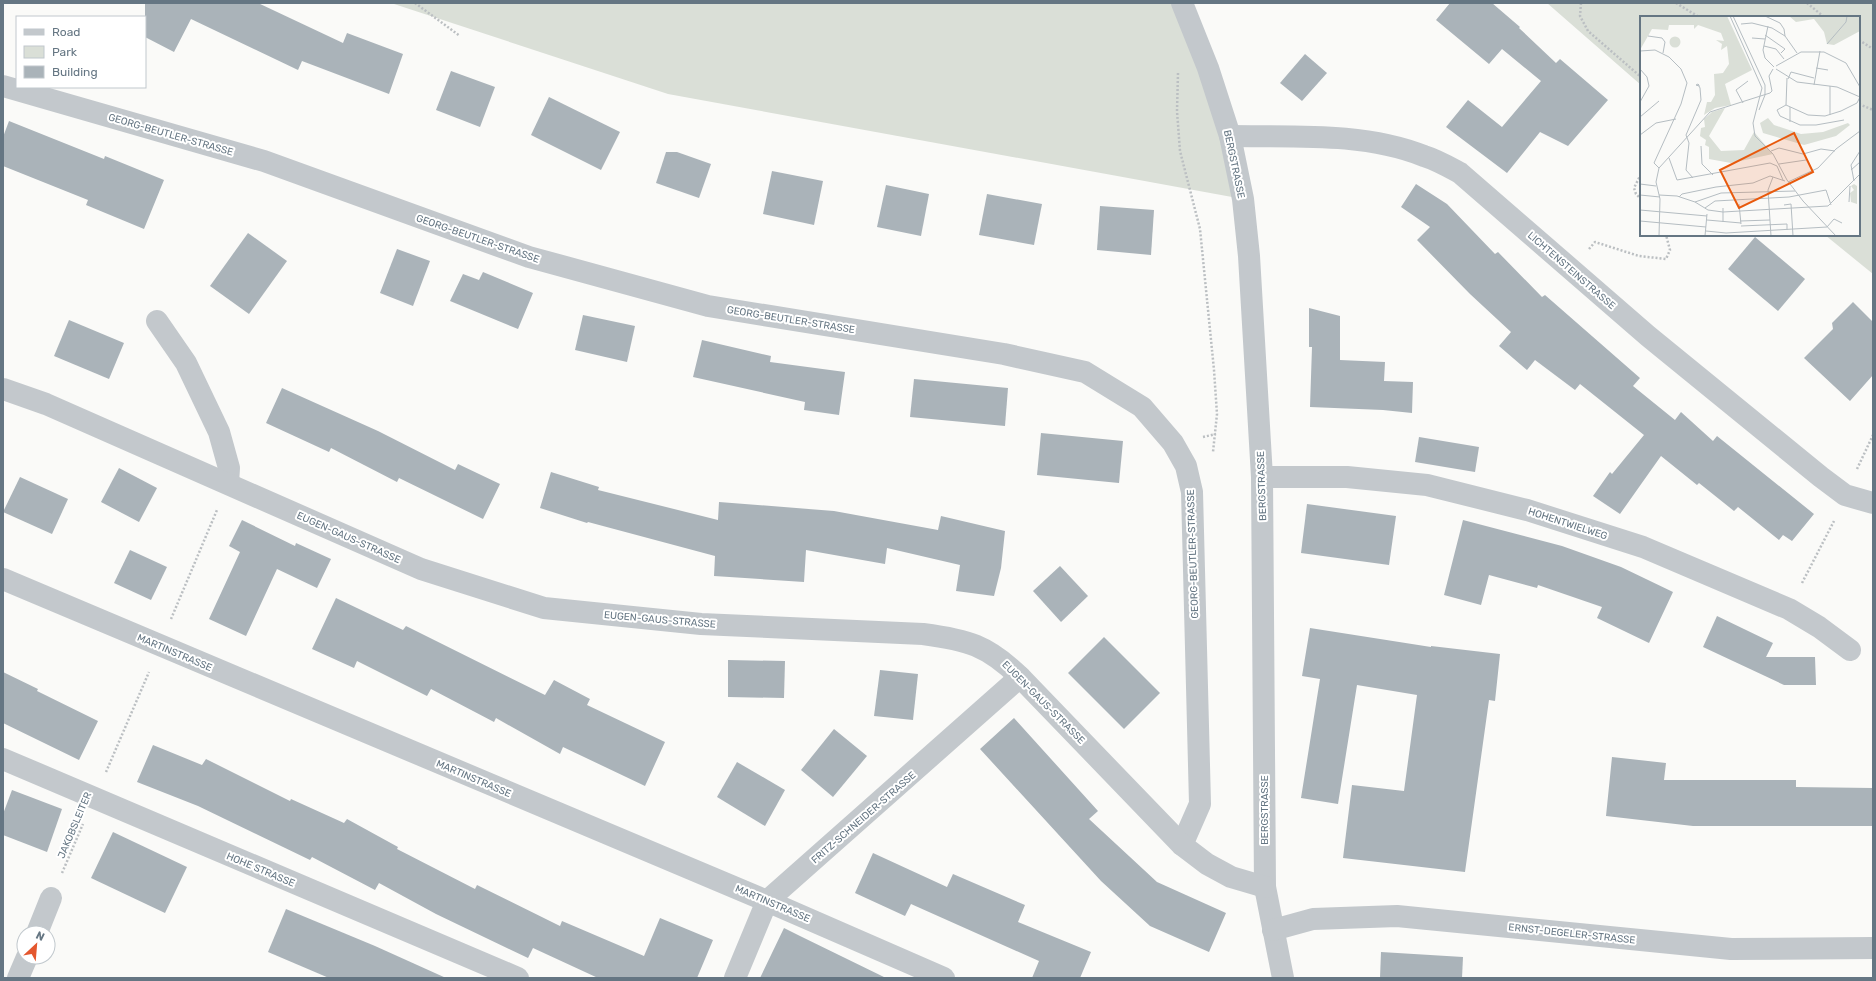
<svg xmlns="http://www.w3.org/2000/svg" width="1876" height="981" font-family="Rubik,sans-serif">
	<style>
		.green { fill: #dadfd7 }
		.building { fill: #aab3b9 }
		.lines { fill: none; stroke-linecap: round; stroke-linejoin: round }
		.path { stroke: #bbbfc2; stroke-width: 2.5; stroke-dasharray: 2 2; stroke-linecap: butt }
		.minor { stroke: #c3c8cc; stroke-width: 22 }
		.labels { text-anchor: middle; stroke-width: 4; stroke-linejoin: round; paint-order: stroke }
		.street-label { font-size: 10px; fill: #657683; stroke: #fff }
		.inset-road { fill: none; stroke: #b5bdc2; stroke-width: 1 }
		.view { fill: #e8590c; fill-opacity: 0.15; stroke: #e8590c; stroke-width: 2 }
		.inset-edge { fill: none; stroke: #657683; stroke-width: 2 }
	</style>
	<rect width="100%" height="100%" fill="#fafaf8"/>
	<g class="green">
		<path d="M 391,3 L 1181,3 L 1243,199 L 668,94 Z"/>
		<path d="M 1547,3 L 1873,3 L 1873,274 L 1825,235 L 1859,235 L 1859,17 L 1641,17 L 1641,85 Z"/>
	</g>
	<g class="building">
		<path d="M 145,3 L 258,3 L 343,43 L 347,33 L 403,54 L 389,94 L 302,61 L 298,70 L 191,19 L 174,52 L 145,37 Z"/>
		<path d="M 1450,3 L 1492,3 L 1520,27 L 1519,28 L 1556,63 L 1560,59 L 1608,100 L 1568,146 L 1540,132 L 1507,173 L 1446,127 L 1468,100 L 1502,127 L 1541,81 L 1502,49 L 1489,64 L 1436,20 Z"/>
		<path d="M 1305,54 L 1327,73 L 1302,101 L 1280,83 Z"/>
		<path d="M 451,71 L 495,87 L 480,127 L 436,110 Z"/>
		<path d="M 549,97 L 620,132 L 601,170 L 531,135 Z"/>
		<path d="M 9,121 L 104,159 L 105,156 L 164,180 L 144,229 L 86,205 L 88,200 L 3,166 L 3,137 Z"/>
		<path d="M 666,152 L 677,152 L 711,164 L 699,198 L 656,183 Z"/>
		<path d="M 772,171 L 823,181 L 814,225 L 763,214 Z"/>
		<path d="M 1416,184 L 1447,204 L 1495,254 L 1498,252 L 1542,297 L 1545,295 L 1640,378 L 1633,386 L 1675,420 L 1681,412 L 1713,441 L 1717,436 L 1814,514 L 1792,541 L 1783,535 L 1779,540 L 1738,507 L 1734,511 L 1699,483 L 1697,485 L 1661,456 L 1620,514 L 1593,496 L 1610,472 L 1612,474 L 1644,435 L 1580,384 L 1575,390 L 1535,360 L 1527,370 L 1499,346 L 1511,332 L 1470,294 L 1417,240 L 1430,227 L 1401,207 Z"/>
		<path d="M 886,185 L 929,194 L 921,236 L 877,227 Z"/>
		<path d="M 987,194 L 1042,204 L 1034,245 L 979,235 Z"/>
		<path d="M 1100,206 L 1154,210 L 1151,255 L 1097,250 Z"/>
		<path d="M 248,233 L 287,261 L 249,314 L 210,286 Z"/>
		<path d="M 1755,237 L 1805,279 L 1778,311 L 1728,269 Z"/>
		<path d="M 397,249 L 430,261 L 413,306 L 380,293 Z"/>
		<path d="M 483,272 L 533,293 L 518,329 L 450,301 L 463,274 L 479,280 Z"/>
		<path d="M 1853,302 L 1873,322 L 1873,375 L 1850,401 L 1804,358 L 1833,329 L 1832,323 Z"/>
		<path d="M 1309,308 L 1340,316 L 1340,360 L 1385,362 L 1384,381 L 1413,382 L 1412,413 L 1383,410 L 1310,407 L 1312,347 L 1309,347 Z"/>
		<path d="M 583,315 L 635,326 L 627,362 L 575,350 Z"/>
		<path d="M 69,320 L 124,343 L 109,379 L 54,356 Z"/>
		<path d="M 702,340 L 771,356 L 770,362 L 845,372 L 839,415 L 804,410 L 805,402 L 693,377 Z"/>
		<path d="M 914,379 L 1008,388 L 1005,426 L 910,417 Z"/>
		<path d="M 282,388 L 378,431 L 455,470 L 458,464 L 500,484 L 483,519 L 399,478 L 397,482 L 331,448 L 329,452 L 266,423 Z"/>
		<path d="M 1041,433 L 1123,441 L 1119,483 L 1037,475 Z"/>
		<path d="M 1419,437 L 1479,447 L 1475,472 L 1415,462 Z"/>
		<path d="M 119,468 L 157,488 L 139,522 L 101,502 Z"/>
		<path d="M 551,472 L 599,487 L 598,490 L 718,520 L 719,502 L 834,511 L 938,530 L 941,516 L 1005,531 L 1001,568 L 994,596 L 956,591 L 960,565 L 887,548 L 885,564 L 806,550 L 804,582 L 714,576 L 715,556 L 588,522 L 587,523 L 540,508 Z"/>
		<path d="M 20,477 L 68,499 L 52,534 L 3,512 Z"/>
		<path d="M 1307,504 L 1396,516 L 1389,565 L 1301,553 Z"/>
		<path d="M 242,520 L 295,546 L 296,543 L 331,559 L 317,588 L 277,569 L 246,636 L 209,619 L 240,552 L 229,546 Z"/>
		<path d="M 1463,520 L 1562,546 L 1621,567 L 1673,592 L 1649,643 L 1597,618 L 1602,607 L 1538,585 L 1537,588 L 1489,575 L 1481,605 L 1444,595 Z"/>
		<path d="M 130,550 L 167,567 L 151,600 L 114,583 Z"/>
		<path d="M 1060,566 L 1088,596 L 1061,622 L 1033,591 Z"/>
		<path d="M 336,598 L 403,630 L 406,626 L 545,695 L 554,680 L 590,699 L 587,705 L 665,742 L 645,786 L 563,747 L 560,754 L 496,718 L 494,722 L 431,689 L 427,696 L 357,661 L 354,668 L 312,649 Z"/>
		<path d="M 1717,616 L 1773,643 L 1766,657 L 1815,657 L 1816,685 L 1784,685 L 1703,647 Z"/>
		<path d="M 1310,628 L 1431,647 L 1431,646 L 1500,654 L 1495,701 L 1489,700 L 1465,872 L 1343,858 L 1352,785 L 1404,791 L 1417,695 L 1357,685 L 1338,804 L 1301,798 L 1320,679 L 1302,676 Z"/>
		<path d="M 1104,637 L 1160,693 L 1124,729 L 1068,673 Z"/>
		<path d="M 728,660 L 785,661 L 784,698 L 728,697 Z"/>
		<path d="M 880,670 L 918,674 L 913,720 L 874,716 Z"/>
		<path d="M 3,672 L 38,689 L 37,691 L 98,721 L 79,760 L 3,723 Z"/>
		<path d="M 1014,718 L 1098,811 L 1089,819 L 1157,882 L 1226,913 L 1209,952 L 1150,926 L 1101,881 L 980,749 Z"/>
		<path d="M 834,729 L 867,756 L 833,797 L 801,770 Z"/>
		<path d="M 153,745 L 202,765 L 206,759 L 290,801 L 291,799 L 344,823 L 347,819 L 398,847 L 397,849 L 475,889 L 477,885 L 560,926 L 562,921 L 644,956 L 660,918 L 713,940 L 697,978 L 598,978 L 533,948 L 528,958 L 436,914 L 379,883 L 375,890 L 312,857 L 310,860 L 198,806 L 137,782 Z"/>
		<path d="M 1612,757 L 1666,763 L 1664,780 L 1796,780 L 1796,787 L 1873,788 L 1873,826 L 1693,826 L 1606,816 Z"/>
		<path d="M 737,762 L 785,790 L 765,826 L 717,797 Z"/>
		<path d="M 12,790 L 62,809 L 47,852 L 3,835 L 3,814 Z"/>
		<path d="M 113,832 L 187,867 L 165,913 L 91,878 Z"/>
		<path d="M 873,853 L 947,887 L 953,874 L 1025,905 L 1018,922 L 1091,952 L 1080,978 L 1032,978 L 1039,961 L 911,904 L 905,916 L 855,893 Z"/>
		<path d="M 286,909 L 375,946 L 446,978 L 329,978 L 268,952 Z"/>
		<path d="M 784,928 L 800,936 L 886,978 L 760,978 Z"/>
		<path d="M 1381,952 L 1463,957 L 1462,978 L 1380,978 Z"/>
	</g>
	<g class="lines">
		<g class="path">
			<path d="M 415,3 L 460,36"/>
			<path d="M 1581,3 L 1580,16 L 1588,31 L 1641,77"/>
			<path d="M 1676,3 L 1699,17"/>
			<path d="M 1807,3 L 1824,17"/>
			<path d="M 1859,40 L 1873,49"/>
			<path d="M 1178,73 L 1177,111 L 1180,151 L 1200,229 L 1214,370 L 1217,414 L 1213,452"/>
			<path d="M 1859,104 L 1873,110"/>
			<path d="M 1641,174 L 1634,188 L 1636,194 L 1641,199"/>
			<path d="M 1589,249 L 1595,242 L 1639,256 L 1666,259 L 1670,250 L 1666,235"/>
			<path d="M 1203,437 L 1216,434"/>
			<path d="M 1857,469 L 1873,435"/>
			<path d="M 1802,583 L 1834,521"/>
			<path d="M 171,619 L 217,510"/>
			<path d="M 106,772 L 149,672"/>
			<path d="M 62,873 L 83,824"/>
		</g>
		<g class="minor">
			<path d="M 1182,3 L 1208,68 L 1230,136 L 1243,199 L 1249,256 L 1262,477 L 1265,887 L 1283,978"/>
			<path d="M 3,86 L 264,161 L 529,257 L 708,306 L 1004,354 L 1085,372 L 1142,407 L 1173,443 L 1186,466 L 1192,492 L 1200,804 L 1182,845"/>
			<path d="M 1230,136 C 1294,137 1364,132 1424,156 C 1437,160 1449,167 1460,173 L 1648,336 L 1821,477 L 1845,495 L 1873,503"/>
			<path d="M 157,321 L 186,363 L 219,432 L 229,468 L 228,483"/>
			<path d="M 3,389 L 46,404 L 421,569 L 544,608 L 701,624 L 923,634 C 968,640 987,645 1020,677 L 1182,845 L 1207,864 L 1231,877 L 1265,887"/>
			<path d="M 1262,477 L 1347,477 L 1427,485 L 1527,510 L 1643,547 L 1789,609 L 1819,627 L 1850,650"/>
			<path d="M 3,579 L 767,901 L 944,978"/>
			<path d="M 3,759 L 518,978"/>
			<path d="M 1273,930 L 1313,919 L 1397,916 L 1731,949 L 1873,948"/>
			<path d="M 37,933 L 51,898"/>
			<path d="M 18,978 L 27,957"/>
			<path d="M 735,978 L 767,901 L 1020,677"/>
		</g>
	</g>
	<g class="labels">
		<g class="street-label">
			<text transform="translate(171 134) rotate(16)" y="4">GEORG-BEUTLER-STRASSE</text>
			<text transform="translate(1235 164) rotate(78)" y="4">BERGSTRASSE</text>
			<text transform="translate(478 238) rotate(19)" y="4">GEORG-BEUTLER-STRASSE</text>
			<text transform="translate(1572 270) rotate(41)" y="4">LICHTENSTEINSTRASSE</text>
			<text transform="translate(791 319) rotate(9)" y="4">GEORG-BEUTLER-STRASSE</text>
			<text transform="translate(1261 486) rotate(-92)" y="4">BERGSTRASSE</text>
			<text transform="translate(1568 523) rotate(18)" y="4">HOHENTWIELWEG</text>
			<text transform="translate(349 537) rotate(24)" y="4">EUGEN-GAUS-STRASSE</text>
			<text transform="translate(1192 554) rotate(-92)" y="4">GEORG-BEUTLER-STRASSE</text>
			<text transform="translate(660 619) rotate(5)" y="4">EUGEN-GAUS-STRASSE</text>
			<text transform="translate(175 652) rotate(23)" y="4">MARTINSTRASSE</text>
			<text transform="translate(1044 702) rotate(45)" y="4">EUGEN-GAUS-STRASSE</text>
			<text transform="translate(474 778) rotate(23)" y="4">MARTINSTRASSE</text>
			<text transform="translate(1264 810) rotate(-90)" y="4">BERGSTRASSE</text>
			<text transform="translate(863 817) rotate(-41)" y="4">FRITZ-SCHNEIDER-STRASSE</text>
			<text transform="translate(74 825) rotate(-67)" y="4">JAKOBSLEITER</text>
			<text transform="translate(261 869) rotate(23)" y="4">HOHE STRASSE</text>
			<text transform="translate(773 903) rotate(23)" y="4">MARTINSTRASSE</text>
			<text transform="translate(1572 933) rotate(6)" y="4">ERNST-DEGELER-STRASSE</text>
		</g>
	</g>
	<g transform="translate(1640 16)">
		<rect width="220" height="220" fill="#fafaf8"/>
		<path d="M 0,0 L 87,0 L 112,54 L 85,68 L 91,89 L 75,92 L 64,99 L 67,86 L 71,86 L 75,79 L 74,58 L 83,57 L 89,48 L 87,30 L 81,34 L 82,28 L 76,24 L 84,25 L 81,17 L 58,9 L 54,13 L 54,9 L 29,9 L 28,14 L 12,13 L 0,34 ZM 149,0 L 220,0 L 220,15 L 194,29 L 187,28 L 184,16 L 174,3 L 156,6 ZM29.5 26a5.5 5.5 0 1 1 11 0a5.5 5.5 0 1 1-11 0ZM 85,92 L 69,120 L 81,135 L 104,134 L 114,116 L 133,138 L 91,147 L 69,143 L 69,131 L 65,129 L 66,124 L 60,120 L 61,112 L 65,111 L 64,103 L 72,96 ZM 128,102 L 134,109 L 161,118 L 183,116 L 208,107 L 210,109 L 196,120 L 164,129 L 123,117 L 120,107 ZM 214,168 L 217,170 L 217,188 L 211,186 L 210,177 L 214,174 L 211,170 Z" fill="#dadfd7"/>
		<path class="inset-road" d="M 90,0 L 122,72 L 113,107 L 115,120 L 133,138 L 147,164 L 163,185 L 196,220M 93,0 L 125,69 L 125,79 L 119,94M 125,0 L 140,7 L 144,13 L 145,20M 101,8 L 112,7 L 132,12 L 145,20 L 157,37M 128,10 L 123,34 L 125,42 L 134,51M 125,19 L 145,33 L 141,37M 8,20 L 22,22 L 25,26 L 23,37M 112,22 L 125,23M 187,28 L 206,6 L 207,0M 124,30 L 136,33 L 144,43M 0,35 L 15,34 L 29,41 L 41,53 L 47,67 L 41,88 L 14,147 L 19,152M 136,50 L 161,36 L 184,36 L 206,47 L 220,71M 176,52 L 188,54M 0,53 L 7,61 L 9,70 L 0,86M 136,53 L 157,66 L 197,71 L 220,81M 147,62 L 146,89 L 168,99 L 185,100 L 201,95 L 217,87 L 220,81M 148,63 L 151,56 L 174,62M 174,69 L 180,35M 190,70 L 190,99M 103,87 L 96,74 L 108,65M 146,89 L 137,94 L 140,100 L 160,109 L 176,109 L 204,104M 150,91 L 150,106M 0,101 L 19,85M 0,119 L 16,107 L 36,103M 61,130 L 62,148 L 73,159M 131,135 L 139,132 L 163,138 L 181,133 L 195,135M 29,142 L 37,164 L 130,147 L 137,150 L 143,164M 139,148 L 166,144M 211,154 L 220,146M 53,162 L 46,154 L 49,127 L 46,119 L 61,84 L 60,72 L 59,70 L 59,69 L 58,68 L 56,69 L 59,70M 214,165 L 211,149 L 220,135M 148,166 L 178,152 L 196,133 L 220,115M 0,168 L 16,170M 0,179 L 20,181M 19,179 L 37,180 L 55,186 L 68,194 L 83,196 L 188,190 L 220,158M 39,181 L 42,178 L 76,171 L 113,167 L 130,160 L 145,165M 55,186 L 81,177 L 155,175M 209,186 L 210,170M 99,188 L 101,208M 144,189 L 151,188 L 153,220M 65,192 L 75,185 L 149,181 L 186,174 L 191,189M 0,194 L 67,200M 67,204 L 101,207M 0,205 L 66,211M 100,205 L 130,204M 83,206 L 83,192M 101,210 L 147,208 L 147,214M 187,211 L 194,203 L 202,207M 66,215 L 86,217 L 187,211M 19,220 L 20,183 L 16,166 L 19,152 L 70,96 L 130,77 L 132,75 L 129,60 L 133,53M 65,220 L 67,198M 131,220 L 128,174 L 133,161"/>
		<path class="view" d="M 154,117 L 173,156 L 99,192 L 80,154 Z"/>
		<rect width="220" height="220" class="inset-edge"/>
	</g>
	<rect width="1876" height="981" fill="none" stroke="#657683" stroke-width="8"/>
	<rect x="16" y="16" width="130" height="72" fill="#ffffff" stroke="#c1c8cd"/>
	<rect x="24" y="29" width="20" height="6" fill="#c3c8cc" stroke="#c1c8cd"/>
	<text x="52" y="36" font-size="12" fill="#657683">Road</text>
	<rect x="24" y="46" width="20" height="12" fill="#dadfd7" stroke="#c1c8cd"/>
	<text x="52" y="56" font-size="12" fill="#657683">Park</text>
	<rect x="24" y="66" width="20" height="12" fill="#aab3b9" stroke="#c1c8cd"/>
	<text x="52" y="76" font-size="12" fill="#657683">Building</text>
	<g transform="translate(36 945) rotate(26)"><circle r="19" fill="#ffffff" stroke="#c1c8cd"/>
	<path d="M0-3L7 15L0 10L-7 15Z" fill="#e4572e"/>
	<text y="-6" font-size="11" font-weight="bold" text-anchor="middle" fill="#657683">N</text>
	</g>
</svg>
